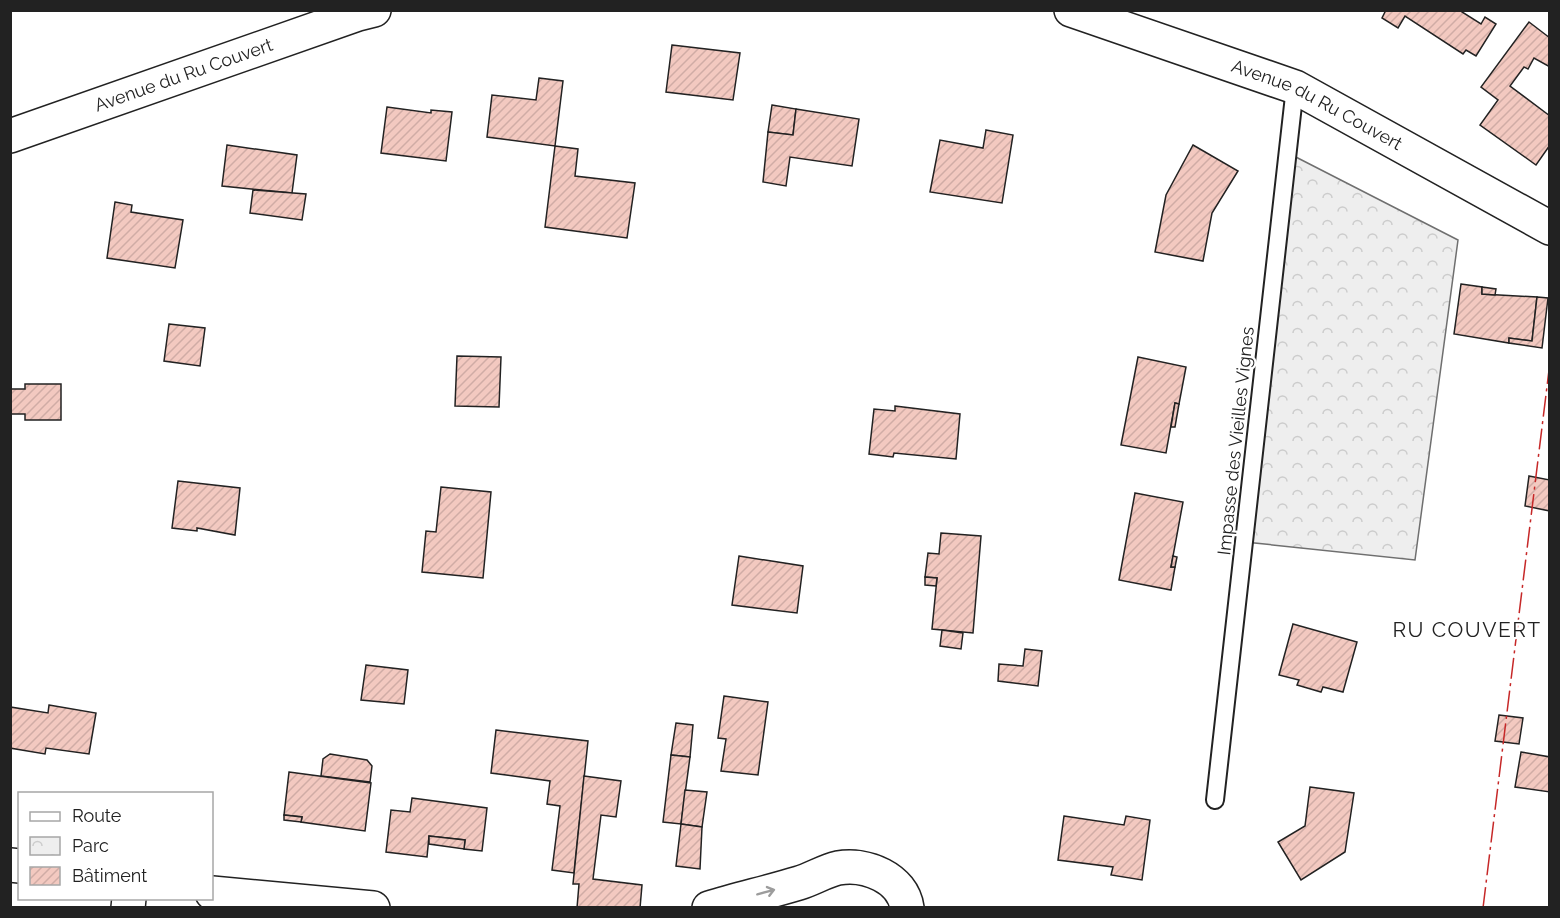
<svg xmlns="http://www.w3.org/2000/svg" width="1560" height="918" font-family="Raleway,sans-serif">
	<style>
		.park { fill: url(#park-crowns); stroke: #6f6f6f; stroke-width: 1.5 }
		.building { fill: url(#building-hatch); stroke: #222; stroke-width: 1.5 }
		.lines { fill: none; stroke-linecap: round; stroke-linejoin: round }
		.service-casing { stroke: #222; stroke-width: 20 }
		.minor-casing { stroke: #222; stroke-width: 36 }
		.service { stroke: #fff; stroke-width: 16 }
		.minor { stroke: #fff; stroke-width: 33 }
		.power { stroke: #c62828; stroke-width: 1.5; stroke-dasharray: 21 4.5 3 4.5; stroke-linecap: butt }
		.oneway { stroke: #9c9c9c }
		.labels { text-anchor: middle; stroke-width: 4.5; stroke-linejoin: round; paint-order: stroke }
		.street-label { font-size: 18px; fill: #222; stroke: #fff }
		.quarter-label { font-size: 21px; letter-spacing: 1.5px; fill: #222; stroke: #fff }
	</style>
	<defs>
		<pattern id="park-crowns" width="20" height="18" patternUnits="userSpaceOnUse" patternTransform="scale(1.5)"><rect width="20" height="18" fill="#eee"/><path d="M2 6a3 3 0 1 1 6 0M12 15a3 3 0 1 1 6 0" fill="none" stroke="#ccc"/></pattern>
		<pattern id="building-hatch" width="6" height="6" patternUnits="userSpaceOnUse" patternTransform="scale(1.5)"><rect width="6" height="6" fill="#f3c9c0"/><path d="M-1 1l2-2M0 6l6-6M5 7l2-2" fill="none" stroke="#d0aca5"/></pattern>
	</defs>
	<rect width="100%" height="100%" fill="#fff"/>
	<path class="park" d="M 1288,153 L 1458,240 L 1415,560 L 1245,542 Z"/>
	<g class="building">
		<path d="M 1386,10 L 1463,10 L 1462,12 L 1481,24 L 1485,17 L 1496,24 L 1476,56 L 1466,50 L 1463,54 L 1405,16 L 1398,28 L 1382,18 Z"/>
		<path d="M 1529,22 L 1550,38 L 1550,67 L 1534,58 L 1528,69 L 1524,67 L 1510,86 L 1550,116 L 1550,145 L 1536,165 L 1480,125 L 1498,100 L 1481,87 Z"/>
		<path d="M 672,45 L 740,53 L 733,100 L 666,92 Z"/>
		<path d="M 539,78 L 563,81 L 555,146 L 487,137 L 492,95 L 536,100 Z"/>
		<path d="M 772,105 L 796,109 L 793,135 L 768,132 Z"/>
		<path d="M 387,107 L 431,113 L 431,110 L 452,112 L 446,161 L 381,153 Z"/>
		<path d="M 796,109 L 859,119 L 852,166 L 790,157 L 786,186 L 763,182 L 768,132 L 793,135 Z"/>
		<path d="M 986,130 L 1013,135 L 1002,203 L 930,192 L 940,140 L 983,148 Z"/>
		<path d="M 227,145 L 297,155 L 292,193 L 222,186 Z"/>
		<path d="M 1193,145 L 1238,171 L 1212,213 L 1203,261 L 1155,252 L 1166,195 Z"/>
		<path d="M 555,146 L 578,149 L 575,176 L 635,183 L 627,238 L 545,227 Z"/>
		<path d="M 253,190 L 306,194 L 302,220 L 250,213 Z"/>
		<path d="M 115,202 L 132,205 L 131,212 L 183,220 L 175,268 L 107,258 Z"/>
		<path d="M 1461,284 L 1482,287 L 1482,294 L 1537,297 L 1532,341 L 1509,338 L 1509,343 L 1454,334 Z"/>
		<path d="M 1482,287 L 1496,289 L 1495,295 L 1482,294 Z"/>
		<path d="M 1537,297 L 1548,298 L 1542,348 L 1509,343 L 1509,338 L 1532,341 Z"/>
		<path d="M 169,324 L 205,328 L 200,366 L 164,361 Z"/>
		<path d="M 457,356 L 501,357 L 499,407 L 455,406 Z"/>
		<path d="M 1138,357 L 1186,367 L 1179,404 L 1175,403 L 1166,453 L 1121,445 Z"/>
		<path d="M 25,384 L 61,384 L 61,420 L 25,420 L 25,414 L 10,414 L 10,389 L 25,389 Z"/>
		<path d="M 1175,403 L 1179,404 L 1175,427 L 1171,427 Z"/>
		<path d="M 895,406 L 960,414 L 956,459 L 894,453 L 893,457 L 869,454 L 874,409 L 895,411 Z"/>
		<path d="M 1529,476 L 1550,480 L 1550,511 L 1525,506 Z"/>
		<path d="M 178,481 L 240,488 L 235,535 L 197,528 L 197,531 L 172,528 Z"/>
		<path d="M 441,487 L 491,492 L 483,578 L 422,572 L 426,531 L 436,532 Z"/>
		<path d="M 1135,493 L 1183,502 L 1171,567 L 1175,567 L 1171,590 L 1119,580 Z"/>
		<path d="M 941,533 L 981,536 L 973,633 L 932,629 L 937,578 L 925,577 L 928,553 L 939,554 Z"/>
		<path d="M 739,556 L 803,566 L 797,613 L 732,605 Z"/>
		<path d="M 1173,556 L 1177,557 L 1175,567 L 1171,567 Z"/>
		<path d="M 925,577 L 937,578 L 936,586 L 925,585 Z"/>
		<path d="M 1293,624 L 1357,642 L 1343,692 L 1323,687 L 1321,692 L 1297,685 L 1299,680 L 1279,675 Z"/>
		<path d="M 942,630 L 963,633 L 961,649 L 940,646 Z"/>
		<path d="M 1025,649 L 1042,651 L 1038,686 L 998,681 L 999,664 L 1023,666 Z"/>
		<path d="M 366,665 L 408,670 L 404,704 L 361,700 Z"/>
		<path d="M 724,696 L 768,702 L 758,775 L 721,771 L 726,739 L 718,738 Z"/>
		<path d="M 49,705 L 96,713 L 89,754 L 46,748 L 45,754 L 10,748 L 10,707 L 48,713 Z"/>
		<path d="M 1499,715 L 1523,718 L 1519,744 L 1495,741 Z"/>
		<path d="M 676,723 L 693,725 L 690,757 L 671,755 Z"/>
		<path d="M 496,730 L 588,741 L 574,873 L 552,870 L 560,806 L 547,804 L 550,781 L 491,773 Z"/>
		<path d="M 1521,752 L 1550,757 L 1550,792 L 1515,787 Z"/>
		<path d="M 330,754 L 367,760 L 372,766 L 370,782 L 321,776 L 323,759 Z"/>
		<path d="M 671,755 L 690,757 L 681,824 L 663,822 Z"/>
		<path d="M 289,772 L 371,783 L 365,831 L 301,822 L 302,817 L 284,815 Z"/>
		<path d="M 584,776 L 621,781 L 616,817 L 601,815 L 593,879 L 642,885 L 640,908 L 577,908 L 579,884 L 573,884 Z"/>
		<path d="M 1310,787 L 1354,793 L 1345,852 L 1301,880 L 1278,842 L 1305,826 Z"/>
		<path d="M 685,790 L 707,792 L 702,827 L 681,824 Z"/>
		<path d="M 412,798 L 487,808 L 482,851 L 464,849 L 465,840 L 429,836 L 427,857 L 386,852 L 391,810 L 410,812 Z"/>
		<path d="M 284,815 L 302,817 L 301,822 L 284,820 Z"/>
		<path d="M 1064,816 L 1124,825 L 1126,816 L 1150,820 L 1142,880 L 1111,875 L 1113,867 L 1058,860 Z"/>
		<path d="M 681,824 L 702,827 L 700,869 L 676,866 Z"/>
		<path d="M 429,836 L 465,840 L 464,849 L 429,844 Z"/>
	</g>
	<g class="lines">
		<g class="service-casing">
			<path id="service" d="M 1215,800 L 1295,87"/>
		</g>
		<g class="minor-casing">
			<g id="minor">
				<path id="s1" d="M 1071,10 L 1295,87 L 1550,228"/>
				<path id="s2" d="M 10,136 L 358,14 L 374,10"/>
				<path d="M 10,865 L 20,866"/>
				<path d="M 212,893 L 373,908"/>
				<path d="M 128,908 L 129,898"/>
				<path d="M 709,908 C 739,899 769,892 799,883 C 812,879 825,871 838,868 C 866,863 903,878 907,908"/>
			</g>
		</g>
		<use href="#service" class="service"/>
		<use href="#minor" class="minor"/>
		<path class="power" d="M 1483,908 L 1550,362"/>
	</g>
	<defs><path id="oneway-shaft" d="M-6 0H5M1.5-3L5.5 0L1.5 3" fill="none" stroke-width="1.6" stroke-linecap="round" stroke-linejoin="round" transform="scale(1.5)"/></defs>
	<use class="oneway" href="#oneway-shaft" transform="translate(766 892) rotate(-15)"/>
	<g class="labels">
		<g class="street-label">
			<text dy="6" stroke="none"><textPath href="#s2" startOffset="184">Avenue du Ru Couvert</textPath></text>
			<text dy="6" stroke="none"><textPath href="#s1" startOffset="264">Avenue du Ru Couvert</textPath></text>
			<text transform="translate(1236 441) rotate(-84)" y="6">Impasse des Vieilles Vignes</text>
		</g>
		<g class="quarter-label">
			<text x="1467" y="637">RU COUVERT</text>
		</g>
	</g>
	<rect width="1560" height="918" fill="none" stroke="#222222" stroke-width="24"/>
	<rect x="18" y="792" width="195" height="108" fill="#ffffff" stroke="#a7a7a7" stroke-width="1.5"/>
	<rect x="30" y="812" width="30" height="9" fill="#ffffff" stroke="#a7a7a7" stroke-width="1.5"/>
	<text x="72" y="822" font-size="18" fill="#222222">Route</text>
	<rect x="30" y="837" width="30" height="18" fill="url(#park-crowns)" stroke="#a7a7a7" stroke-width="1.5"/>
	<text x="72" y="852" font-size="18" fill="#222222">Parc</text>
	<rect x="30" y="867" width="30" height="18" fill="url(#building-hatch)" stroke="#a7a7a7" stroke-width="1.5"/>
	<text x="72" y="882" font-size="18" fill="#222222">Bâtiment</text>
</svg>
